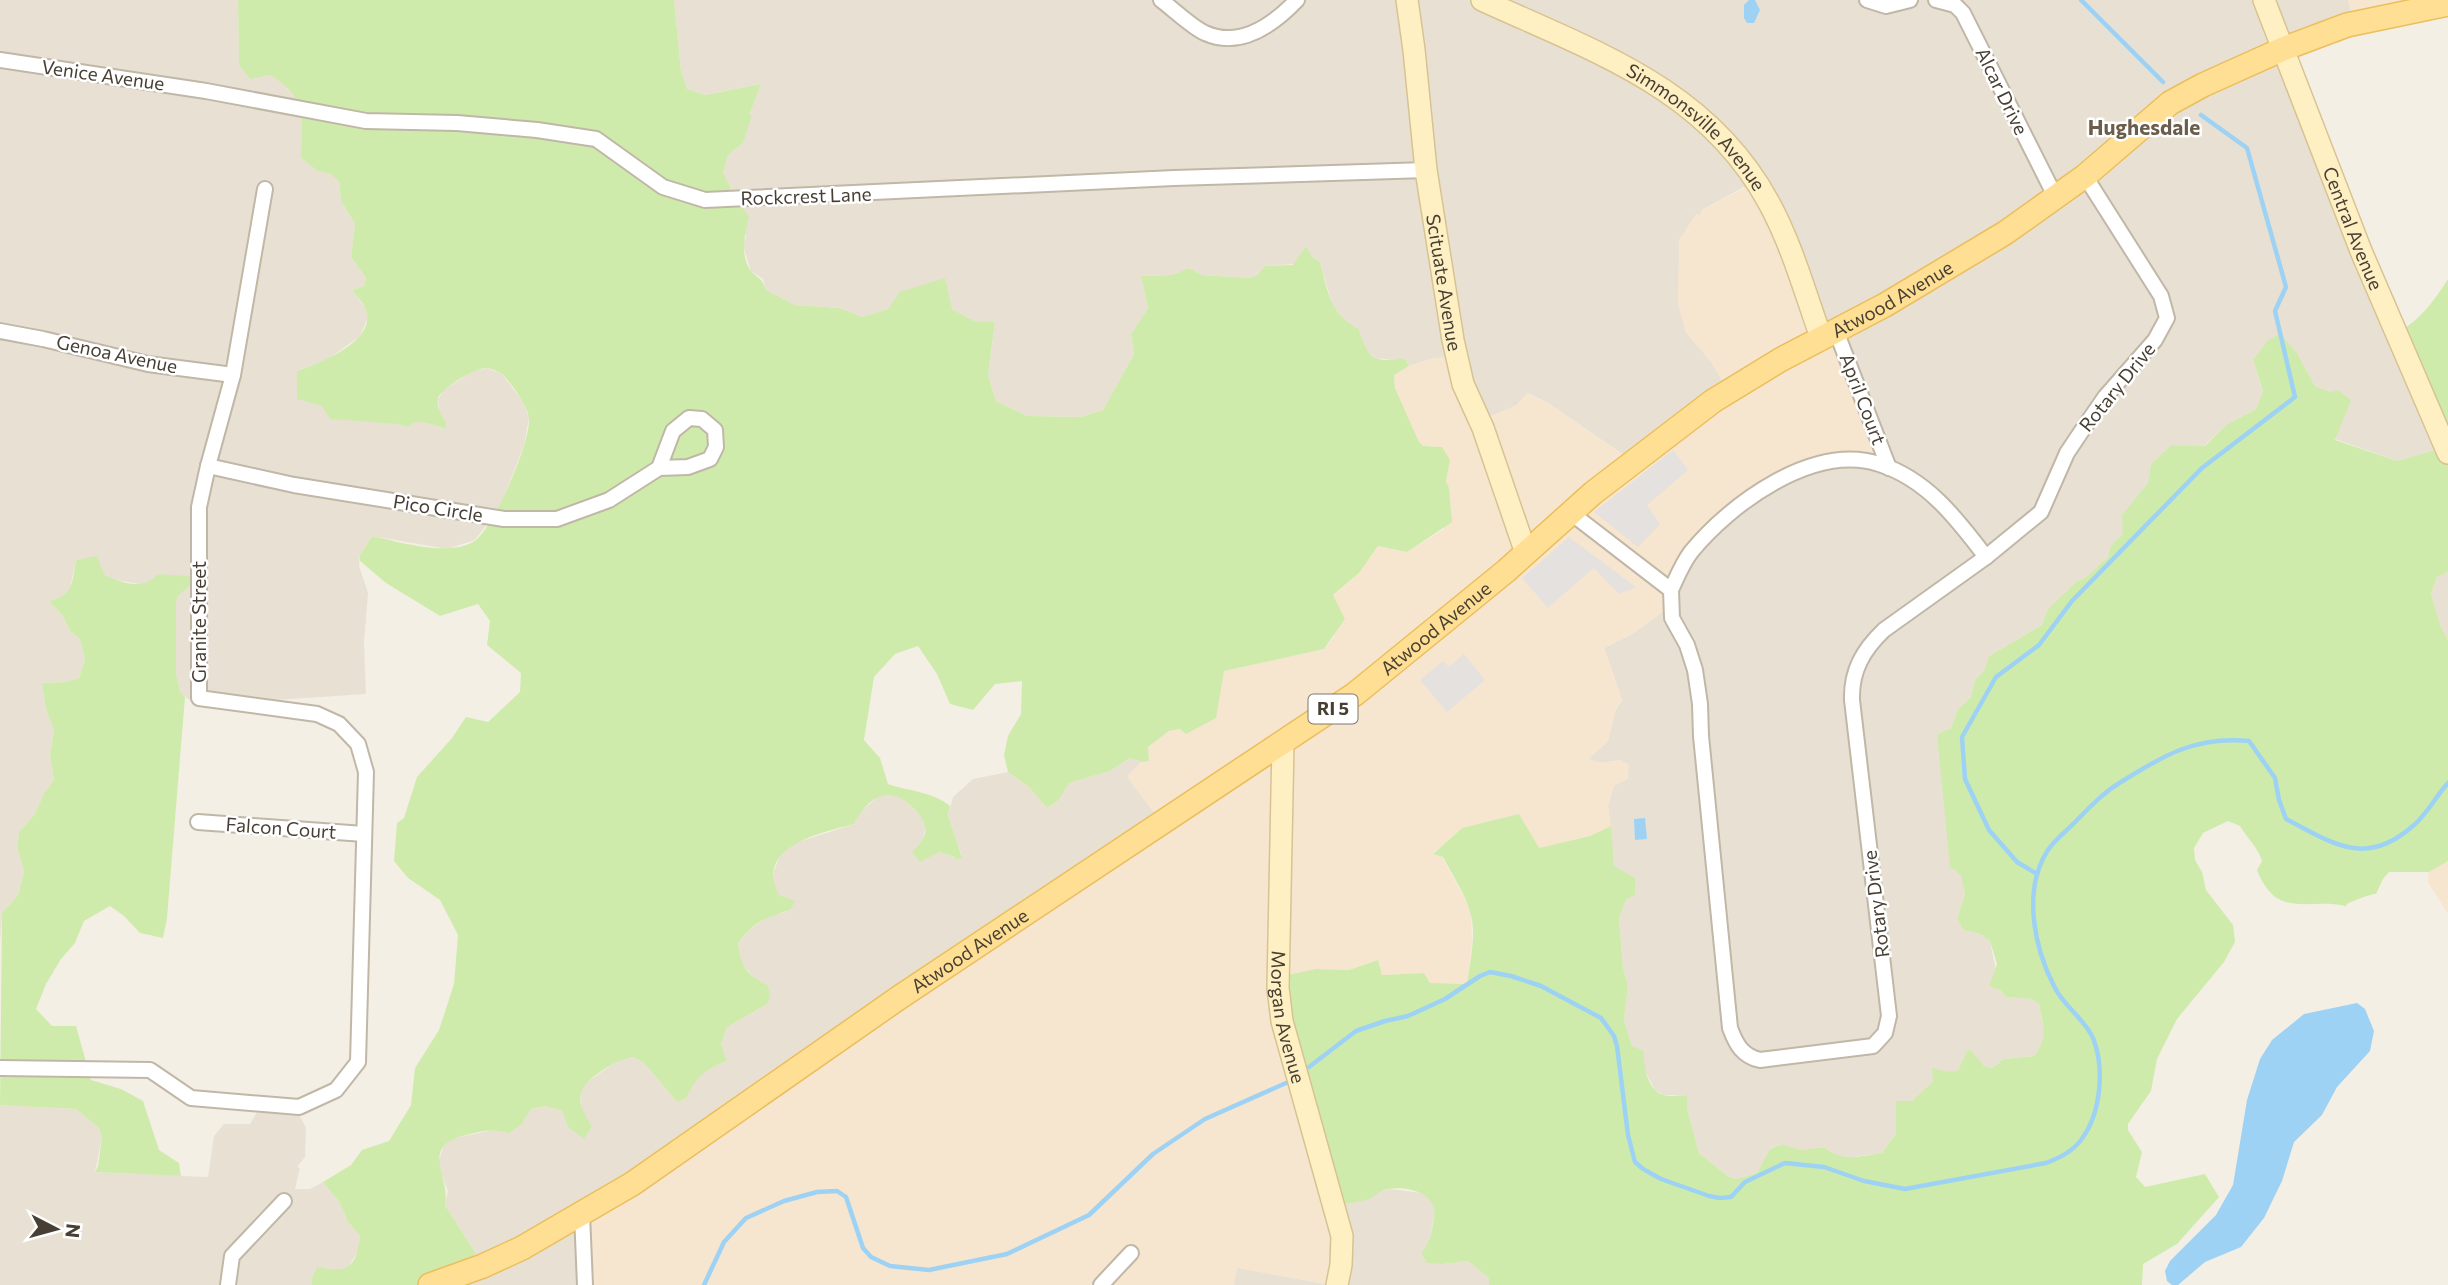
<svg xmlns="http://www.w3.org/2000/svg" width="2448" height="1285" font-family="Commissioner,sans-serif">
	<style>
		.residential { fill: #e8e1d3 }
		.commercial { fill: #f7e6cf }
		.green { fill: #cfebab }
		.parking { fill: #e4e1de }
		.water { fill: #9dd2f5 }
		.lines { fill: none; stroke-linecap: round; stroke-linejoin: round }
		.stream { stroke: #9dd2f5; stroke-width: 4.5 }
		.street-casing { stroke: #c0b7a7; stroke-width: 18 }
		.secondary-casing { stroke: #d7c392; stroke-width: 24 }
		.primary-casing { stroke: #ebbe5c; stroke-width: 26 }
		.street { stroke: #fff; stroke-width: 14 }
		.secondary { stroke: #fff0c4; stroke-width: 21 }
		.primary { stroke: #ffdf93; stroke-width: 23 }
		.labels { text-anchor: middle; stroke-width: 5; stroke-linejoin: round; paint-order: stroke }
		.shield { fill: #fff; stroke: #7e7971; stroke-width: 2 }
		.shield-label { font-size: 18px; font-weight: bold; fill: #473f34 }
		.street-label { font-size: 19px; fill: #473f34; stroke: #fff }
		.neighbourhood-label { font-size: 21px; font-weight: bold; fill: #6a5d4b; stroke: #fff }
	</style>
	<rect width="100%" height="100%" fill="#f4efe5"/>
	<g class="residential">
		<path d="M 0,0 L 238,0 L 239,65 L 251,77 L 270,75 L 283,83 L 300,103 L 318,171 L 330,174 L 339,181 L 341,201 L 355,224 L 351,257 L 366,278 L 364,286 L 352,290 L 366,309 L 368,317 L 360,336 L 327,360 L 297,371 L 397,424 L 407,427 L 412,423 L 426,421 L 444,429 L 446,422 L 439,412 L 438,399 L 444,390 L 473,371 L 487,368 L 502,374 L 523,402 L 529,418 L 524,445 L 501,505 L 475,540 L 447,549 L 372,536 L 360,555 L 359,566 L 368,593 L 364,643 L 366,694 L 219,704 L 219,700 L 191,701 L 180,693 L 176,674 L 176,602 L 178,596 L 199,578 L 140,584 L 116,580 L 76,560 L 70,588 L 63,597 L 49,601 L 62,615 L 70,631 L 80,639 L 85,659 L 79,678 L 67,682 L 42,683 L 46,710 L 54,730 L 50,756 L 54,780 L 43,795 L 35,814 L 19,832 L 17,846 L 24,872 L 18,895 L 2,913 L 0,943 Z"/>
		<path d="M 674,0 L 2348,0 L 2354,23 L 2286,50 L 2445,447 L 2397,461 L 2335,439 L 2331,392 L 2315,386 L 2297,353 L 2267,341 L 2253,360 L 2263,392 L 2256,409 L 2226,425 L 2204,446 L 2171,445 L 2151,464 L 2148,483 L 2123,515 L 2123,533 L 2110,547 L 2108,557 L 2085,578 L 2076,582 L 2048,609 L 2042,625 L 1989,656 L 1984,672 L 1975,680 L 1971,697 L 1958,709 L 1951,728 L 1937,734 L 1965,894 L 1957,918 L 1963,930 L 1980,934 L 1990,941 L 2000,990 L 2006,997 L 2031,999 L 2039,1004 L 2045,1036 L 2043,1045 L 2034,1056 L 2004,1059 L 1992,1068 L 1984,1066 L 1967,1051 L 1958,1070 L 1933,1081 L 1912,1101 L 1896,1102 L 1896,1133 L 1882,1153 L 1846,1158 L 1834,1155 L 1824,1147 L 1801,1150 L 1780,1144 L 1769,1150 L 1757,1173 L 1737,1179 L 1729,1177 L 1699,1153 L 1687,1108 L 1687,1095 L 1664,1095 L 1655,1090 L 1632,1046 L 1624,1020 L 1628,986 L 1623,967 L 1619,919 L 1626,898 L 1619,870 L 1614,866 L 1608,806 L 1621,760 L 1601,763 L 1588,759 L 1608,741 L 1615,711 L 1622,700 L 1604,648 L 1634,633 L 1664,601 L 1823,336 L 1744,187 L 1702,210 L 1700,215 L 1678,303 L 1686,332 L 1712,363 L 1728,390 L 1631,460 L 1548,403 L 1528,393 L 1517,405 L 1484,420 L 1434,358 L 1409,366 L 1404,358 L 1392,360 L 1376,358 L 1365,350 L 1359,329 L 1347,323 L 1333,307 L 1320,262 L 1265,266 L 1257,275 L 1250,278 L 1201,275 L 1189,268 L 1172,275 L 1141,276 L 1148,308 L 1131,334 L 1134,354 L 1103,410 L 1080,417 L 1027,416 L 996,401 L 988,375 L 995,322 L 976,322 L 952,309 L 888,309 L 862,317 L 840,308 L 795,305 L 766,290 L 763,279 L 751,271 L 743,245 L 746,237 L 735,197 L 723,172 L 728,155 L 743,143 L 750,109 L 761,84 L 704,95 L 687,89 L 681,71 Z"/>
		<path d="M 2448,572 L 2448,640 L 2441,627 L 2431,594 L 2437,577 Z"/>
		<path d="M 1130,758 L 1142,762 L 1128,775 L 1162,823 L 587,1285 L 429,1285 L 475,1252 L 445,1205 L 448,1191 L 438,1164 L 443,1147 L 450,1139 L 522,1124 L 531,1109 L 545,1106 L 562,1111 L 568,1127 L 576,1131 L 592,1126 L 582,1111 L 580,1092 L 583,1085 L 620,1059 L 634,1057 L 645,1064 L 677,1102 L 687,1098 L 692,1084 L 710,1067 L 727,1061 L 721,1044 L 727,1027 L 767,1004 L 768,985 L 755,979 L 741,963 L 738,943 L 749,930 L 769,916 L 786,912 L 774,885 L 774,871 L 780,856 L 792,844 L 854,824 L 859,814 L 877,797 L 887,793 L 902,798 L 922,817 L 926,826 L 922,842 L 939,852 L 955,857 L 962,856 L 948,815 L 953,797 L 973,779 L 1008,772 L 1029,787 L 1047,808 L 1058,801 L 1068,783 L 1110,771 Z"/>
		<path d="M 0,1105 L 76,1109 L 99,1128 L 102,1137 L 95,1172 L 208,1177 L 214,1136 L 224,1124 L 250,1124 L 259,1109 L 298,1112 L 306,1128 L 305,1157 L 297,1167 L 300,1168 L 295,1189 L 310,1189 L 323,1182 L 340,1203 L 348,1222 L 360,1236 L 358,1251 L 348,1268 L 311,1281 L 312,1285 L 0,1285 Z"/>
		<path d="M 1390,1189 L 1422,1193 L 1432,1201 L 1435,1212 L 1429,1243 L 1421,1253 L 1443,1264 L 1468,1261 L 1489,1278 L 1489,1285 L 1336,1285 L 1337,1205 L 1371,1198 L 1380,1191 Z"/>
		<path d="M 1236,1267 L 1331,1285 L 1234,1285 Z"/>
	</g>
	<g class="commercial">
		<path d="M 2348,0 L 2442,0 L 2354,23 Z"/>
		<path d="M 1754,183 L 1823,336 L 1837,333 L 1887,461 L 1835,462 L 1780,480 L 1707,537 L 1665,601 L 1664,611 L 1634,633 L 1604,648 L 1622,700 L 1615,711 L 1608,741 L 1588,759 L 1601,763 L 1621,760 L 1629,765 L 1628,779 L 1614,786 L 1608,806 L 1611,826 L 1590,836 L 1539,848 L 1462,828 L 1433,853 L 1442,857 L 1465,899 L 1471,914 L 1472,942 L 1467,984 L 1430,983 L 1424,973 L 1382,975 L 1378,960 L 1349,970 L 1316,969 L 1335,1202 L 1331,1285 L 1237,1268 L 1234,1285 L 587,1285 L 584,1214 L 1162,823 L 1129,780 L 1128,775 L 1142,762 L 1149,760 L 1148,747 L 1169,731 L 1180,729 L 1224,671 L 1324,649 L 1334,637 L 1333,596 L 1359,573 L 1378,546 L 1407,552 L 1444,529 L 1449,488 L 1446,481 L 1449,466 L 1442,447 L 1423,446 L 1419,442 L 1395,388 L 1394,375 L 1409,366 L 1434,358 L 1456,356 L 1484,419 L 1517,405 L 1527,393 L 1548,403 L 1631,460 L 1727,390 L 1712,363 L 1686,332 L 1678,304 L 1679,240 L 1696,214 L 1700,215 L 1702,210 Z"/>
		<path d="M 2448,861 L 2448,914 L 2428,882 L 2429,872 Z"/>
	</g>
	<g class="green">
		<path d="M 238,0 L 674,0 L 681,71 L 687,89 L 705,95 L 761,84 L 749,115 L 752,115 L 743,143 L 728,155 L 723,172 L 735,197 L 749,217 C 745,234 739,257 752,272 C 760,280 762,278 766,290 L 795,305 L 840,308 L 862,317 L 888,309 L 900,292 L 945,278 L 952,309 L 976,322 L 995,322 L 988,375 L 996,401 L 1027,416 L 1080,417 L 1103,410 L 1134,354 L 1131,334 L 1148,308 L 1141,276 L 1172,275 L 1189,268 L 1202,275 L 1250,278 L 1257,275 L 1265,266 L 1293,265 L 1306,246 L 1312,257 L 1320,262 C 1328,291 1329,314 1359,329 C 1367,357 1373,364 1404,358 L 1409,366 L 1394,375 L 1395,388 L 1419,442 L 1423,446 L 1442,447 L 1450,460 L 1446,481 L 1449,488 L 1452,522 L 1407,552 L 1378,546 L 1359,573 L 1333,595 L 1345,619 L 1324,649 L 1224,671 L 1216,718 L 1186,734 L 1180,729 L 1169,731 L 1148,747 L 1149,761 L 1142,762 L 1130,758 L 1110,771 L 1069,783 L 1058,801 L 1047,808 L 1029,787 L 1008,772 L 1004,755 L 1008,736 L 1021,714 L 1022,681 L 995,684 L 973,710 L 950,704 L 937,674 L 918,646 L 895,654 L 874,677 L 864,740 L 880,758 L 888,784 C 909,791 933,792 950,806 L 948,815 L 962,857 L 957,860 L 955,857 L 939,852 L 920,862 L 912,852 C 931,834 929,823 911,806 C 887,783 867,799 854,824 C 821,833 754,846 779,895 L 795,901 L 791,909 C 765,920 757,918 738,943 C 741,966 746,975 768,985 L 770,998 L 767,1004 L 727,1027 L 721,1044 L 727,1061 C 707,1068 694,1078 687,1098 L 677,1102 L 645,1064 L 634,1057 C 621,1059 614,1063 603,1070 C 576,1088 574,1099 592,1126 L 584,1139 L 568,1127 L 562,1111 L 545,1106 L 531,1109 L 522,1124 L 509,1133 C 493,1128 482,1131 466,1135 C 418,1147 451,1175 445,1205 L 475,1252 L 469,1271 L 429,1285 L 312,1285 L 311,1281 L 317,1267 C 348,1273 356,1269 360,1236 L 348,1222 L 340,1203 L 323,1182 L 351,1165 L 362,1150 L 389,1141 L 411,1105 L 415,1068 L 439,1030 L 454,984 L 458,935 L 440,900 L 408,878 L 394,861 L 397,823 L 404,818 L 417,777 L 452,738 L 466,717 L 488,722 L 520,692 L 521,673 L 487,645 L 490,621 L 478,604 L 440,616 L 386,583 L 360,561 L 360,555 L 372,536 C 399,542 452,558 476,540 C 495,524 530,444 529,419 C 529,408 510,381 502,374 C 499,372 490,368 487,368 C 476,367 442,388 438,398 C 436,407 441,415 446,422 L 445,429 C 432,424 419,417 407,427 L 397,424 L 330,419 L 322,406 L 297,399 L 297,371 C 318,364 372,343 367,314 C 366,305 357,297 352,290 L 364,286 L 366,278 L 351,257 L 355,224 L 341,201 L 339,181 L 330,174 L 318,171 L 301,158 C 302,118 309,99 270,75 L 250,79 L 239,65 Z"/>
		<path d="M 2448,279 L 2448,572 L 2437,577 L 2431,594 L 2441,627 L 2448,640 L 2448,861 L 2429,872 L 2389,872 L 2383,879 L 2376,894 C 2366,895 2358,900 2348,903 L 2346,906 C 2308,897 2277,921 2257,870 L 2262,861 C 2259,849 2247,838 2240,826 L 2228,821 L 2203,833 L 2194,848 L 2195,860 L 2202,872 L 2206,890 L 2233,925 L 2235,942 L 2224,962 L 2177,1019 L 2157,1059 L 2151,1091 L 2128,1124 L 2128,1130 L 2142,1152 L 2136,1177 L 2145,1187 L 2205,1174 L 2219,1197 L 2177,1244 L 2143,1264 L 2142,1285 L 1489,1285 L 1489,1278 L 1468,1261 L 1443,1264 L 1427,1263 L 1421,1253 C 1431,1242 1431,1233 1434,1219 C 1439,1193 1408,1186 1388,1189 C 1380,1190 1376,1196 1369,1199 C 1359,1202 1347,1203 1337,1205 L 1283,1021 L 1283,976 L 1316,969 L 1349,970 L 1378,960 L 1382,975 L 1424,973 L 1430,983 L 1467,984 C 1470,961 1477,934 1470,912 C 1465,893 1452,875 1443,857 L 1433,854 L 1462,828 L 1519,814 L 1539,848 L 1590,836 L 1611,826 L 1614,866 L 1635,878 L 1635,895 L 1626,899 L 1619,919 L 1623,967 L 1628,986 L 1624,1020 L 1632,1046 L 1644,1051 C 1643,1065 1647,1090 1664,1095 C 1670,1097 1680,1095 1687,1095 L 1687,1108 L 1699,1153 L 1729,1177 L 1737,1179 L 1757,1173 L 1769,1150 L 1781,1144 L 1801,1150 L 1824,1147 C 1843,1163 1859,1156 1882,1153 L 1896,1133 L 1896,1101 L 1912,1101 L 1933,1081 L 1932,1068 L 1949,1072 L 1958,1070 L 1967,1051 L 1971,1050 L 1984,1066 L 1992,1068 L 2004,1059 L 2034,1056 C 2049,1036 2043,1027 2039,1004 L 2031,999 L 2006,997 L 2000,990 L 1989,986 L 1997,964 L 1990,941 L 1980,934 L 1963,930 L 1957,918 L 1965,894 L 1961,875 L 1950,867 L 1937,734 L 1951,728 L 1958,709 L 1971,697 L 1975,680 L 1984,671 L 1989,656 L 2042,625 L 2048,609 L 2076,582 L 2085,578 L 2108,557 L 2110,547 L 2123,533 L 2122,515 L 2148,483 L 2151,464 L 2171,445 L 2205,446 L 2226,425 L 2256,409 L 2263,391 L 2253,360 L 2267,341 L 2280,334 L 2297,353 L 2315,386 L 2331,392 L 2338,390 L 2351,400 L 2335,440 L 2397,461 L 2445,447 L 2397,333 C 2419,321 2435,300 2448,279 Z"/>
		<path d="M 97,556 L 104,574 C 120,583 144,591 158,574 L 200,577 L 178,596 L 176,602 L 176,674 L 180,692 L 185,697 L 167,918 L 163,938 L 140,933 L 124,916 L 110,906 L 84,921 L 75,943 L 61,959 L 46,984 L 36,1009 L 52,1026 L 76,1026 L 91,1080 L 121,1089 L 143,1101 L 159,1150 L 179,1163 L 181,1176 L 95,1172 L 98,1166 L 102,1137 L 99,1128 L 76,1109 L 0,1105 L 2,913 L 18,895 L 24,872 L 17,846 L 19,832 L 35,814 L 43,795 L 54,780 L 50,756 L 54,730 L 46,710 L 42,683 L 66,682 L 79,678 L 85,659 L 80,639 L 70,631 L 62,615 L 49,601 C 74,595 72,582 76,560 Z"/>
	</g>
	<g class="parking">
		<path d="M 1673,450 L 1688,470 L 1647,505 L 1660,524 L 1638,547 L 1594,512 Z"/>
		<path d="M 1569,537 L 1636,587 L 1619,594 L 1594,568 L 1548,608 L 1522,578 Z"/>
		<path d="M 1464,654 L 1485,680 L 1447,712 L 1420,680 L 1443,661 L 1449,667 Z"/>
	</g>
	<g class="water">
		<path d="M 1749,0 L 1755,0 L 1760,10 L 1754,23 L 1747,23 L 1744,18 L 1744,5 Z"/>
		<path d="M 1645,818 L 1647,839 L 1635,840 L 1634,819 Z"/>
		<path d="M 2357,1003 L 2365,1009 L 2374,1031 L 2370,1051 L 2337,1087 L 2322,1115 L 2294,1142 L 2282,1181 L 2264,1218 L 2241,1247 L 2205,1262 L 2178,1285 L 2172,1285 L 2167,1281 L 2165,1271 L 2170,1261 L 2216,1215 L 2233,1185 L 2247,1100 L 2260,1059 L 2272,1040 L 2304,1014 Z"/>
	</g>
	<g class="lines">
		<g class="stream">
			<path d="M 2081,0 L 2163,82"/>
			<path d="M 2037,874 L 2017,862 L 1989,830 L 1965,779 L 1962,737 L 1996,677 L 2039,645 L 2072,601 L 2202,468 L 2295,397 L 2275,311 L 2286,287 L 2247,148 L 2201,115"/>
			<path d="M 1309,1067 L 1356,1031 L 1385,1021 L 1408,1016 L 1445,999 L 1480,976 L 1490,972 L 1511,976 L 1541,986 L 1601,1018 L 1614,1036 L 1617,1046 L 1628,1135 L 1635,1162 L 1643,1169 L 1661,1179 L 1709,1196 L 1720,1198 L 1731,1197 L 1745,1182 L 1785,1163 L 1824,1167 L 1864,1181 L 1905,1189 L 2046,1163 C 2059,1158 2072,1152 2081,1140 C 2101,1114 2105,1068 2093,1038 C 2086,1021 2064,1006 2055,988 C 2034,948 2022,890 2048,850 C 2055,839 2068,830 2077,820 C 2091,806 2104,792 2121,782 C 2164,755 2196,736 2249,741 L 2275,778 L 2279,800 L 2286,819 C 2334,844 2366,868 2414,825 C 2427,814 2436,796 2448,783"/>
			<path d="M 704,1285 L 724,1242 L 746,1218 L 784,1201 L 817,1192 L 837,1191 L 846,1197 L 863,1248 L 871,1257 L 890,1266 L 929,1270 L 1007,1254 L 1089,1215 L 1153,1154 L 1205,1119 L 1286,1083"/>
		</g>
		<g class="street-casing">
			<g id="street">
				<path d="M 1161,0 C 1173,9 1193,28 1205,33 C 1240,49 1274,24 1297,0"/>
				<path d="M 1867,0 L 1886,6 L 1910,0"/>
				<path d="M 1936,0 L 1955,5 L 1963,13 L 2056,198"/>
				<path d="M 0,60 L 206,91 L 366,121 L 457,123 L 537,130 L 596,139 L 663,187 L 705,200 L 1174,178 L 1426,170"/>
				<path d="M 0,331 L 43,339 L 148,364 L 233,375"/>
				<path d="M 1836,331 L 1889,468"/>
				<path d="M 208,466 L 294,485 L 504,519 L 557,519 L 609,500 L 659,468 L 688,467 L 710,459 L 716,447 L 715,430 L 702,419 L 689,418 L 673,431 L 659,468"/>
				<path d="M 1571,513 L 1671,590 L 1672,618 L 1687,645 L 1695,670 L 1700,704 L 1701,736 L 1730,1028 C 1736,1044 1742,1056 1760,1060 L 1873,1046 L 1885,1033 L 1889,1016 L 1852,700 C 1851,671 1863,650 1884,630 L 1986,557 L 2041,512 L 2067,453 L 2081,432 L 2105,397 L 2155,340 L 2167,318 L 2161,296 L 2085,176"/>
				<path d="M 1671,590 C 1677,577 1682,564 1691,552 C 1730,504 1813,443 1879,464 C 1927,479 1957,519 1986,557"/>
				<path d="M 198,822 L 364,834"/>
				<path d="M 0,1068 L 150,1070 L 191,1098 L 299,1107 L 336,1090 L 358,1062 L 366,772 L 358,744 L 339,724 L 317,714 L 199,698 L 199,507 L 208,466 L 233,375 L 265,189"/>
				<path d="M 582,1214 L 585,1285"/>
				<path d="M 228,1285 L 232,1256 L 284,1201"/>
				<path d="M 1101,1285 L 1131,1253"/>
			</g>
		</g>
		<g class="secondary-casing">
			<g id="secondary">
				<path id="s1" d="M 1407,0 L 1414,50 L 1426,170 L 1453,340 L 1463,384 L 1483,428 L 1526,553"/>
				<path id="s2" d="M 1482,0 C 1593,51 1707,88 1769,203 C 1792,245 1805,293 1821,337"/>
				<path id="s3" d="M 2264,0 L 2361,251 L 2448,453"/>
				<path id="s4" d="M 1283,743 L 1278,988 L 1282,1021 L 1342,1236 L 1341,1265 L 1337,1285"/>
			</g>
		</g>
		<g class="primary-casing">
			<g id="primary">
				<path id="s5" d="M 430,1285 L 483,1266 L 522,1248 L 632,1184 L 900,997 L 1355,694 L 1506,571 L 1593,493 L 1713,401 L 1780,360 L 1885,305 L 2005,233 L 2085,176 L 2170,103 L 2203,85 L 2283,49 L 2347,25 L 2448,4"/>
			</g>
		</g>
		<use href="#street" class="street"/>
		<use href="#secondary" class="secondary"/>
		<use href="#primary" class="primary"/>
	</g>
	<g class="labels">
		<rect class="shield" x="1308.5" y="694.5" width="49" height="29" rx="5"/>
		<g class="shield-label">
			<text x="1333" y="715">RI 5</text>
		</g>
		<g class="street-label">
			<text transform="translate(103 75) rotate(8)" y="7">Venice Avenue</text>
			<text transform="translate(2002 91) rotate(64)" y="7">Alcar Drive</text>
			<text dy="7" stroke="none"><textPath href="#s2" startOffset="252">Simmonsville Avenue</textPath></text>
			<text transform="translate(806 196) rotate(-2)" y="7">Rockcrest Lane</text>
			<text dy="7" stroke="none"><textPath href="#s3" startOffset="245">Central Avenue</textPath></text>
			<text dy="7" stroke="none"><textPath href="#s1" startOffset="285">Scituate Avenue</textPath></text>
			<text dy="7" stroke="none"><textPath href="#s5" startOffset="1769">Atwood Avenue</textPath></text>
			<text transform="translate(117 354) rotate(12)" y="7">Genoa Avenue</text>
			<text transform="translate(2117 387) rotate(-51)" y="7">Rotary Drive</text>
			<text transform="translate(1863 399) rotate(69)" y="7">April Court</text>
			<text transform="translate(438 508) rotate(9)" y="7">Pico Circle</text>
			<text transform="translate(199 622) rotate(-90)" y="7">Granite Street</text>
			<text dy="7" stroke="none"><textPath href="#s5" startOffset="1204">Atwood Avenue</textPath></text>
			<text transform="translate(281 828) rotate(4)" y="7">Falcon Court</text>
			<text transform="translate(1876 904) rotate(-97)" y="7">Rotary Drive</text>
			<text dy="7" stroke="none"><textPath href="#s5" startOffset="637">Atwood Avenue</textPath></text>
			<text dy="7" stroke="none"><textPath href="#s4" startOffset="275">Morgan Avenue</textPath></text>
		</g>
		<g class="neighbourhood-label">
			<text x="2144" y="135">Hughesdale</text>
		</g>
	</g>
	<g transform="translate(56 1229) rotate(96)" stroke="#ffffff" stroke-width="5" paint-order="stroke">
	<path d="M0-5L12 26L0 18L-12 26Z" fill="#473f34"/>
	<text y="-10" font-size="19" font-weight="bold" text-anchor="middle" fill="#473f34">N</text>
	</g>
</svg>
